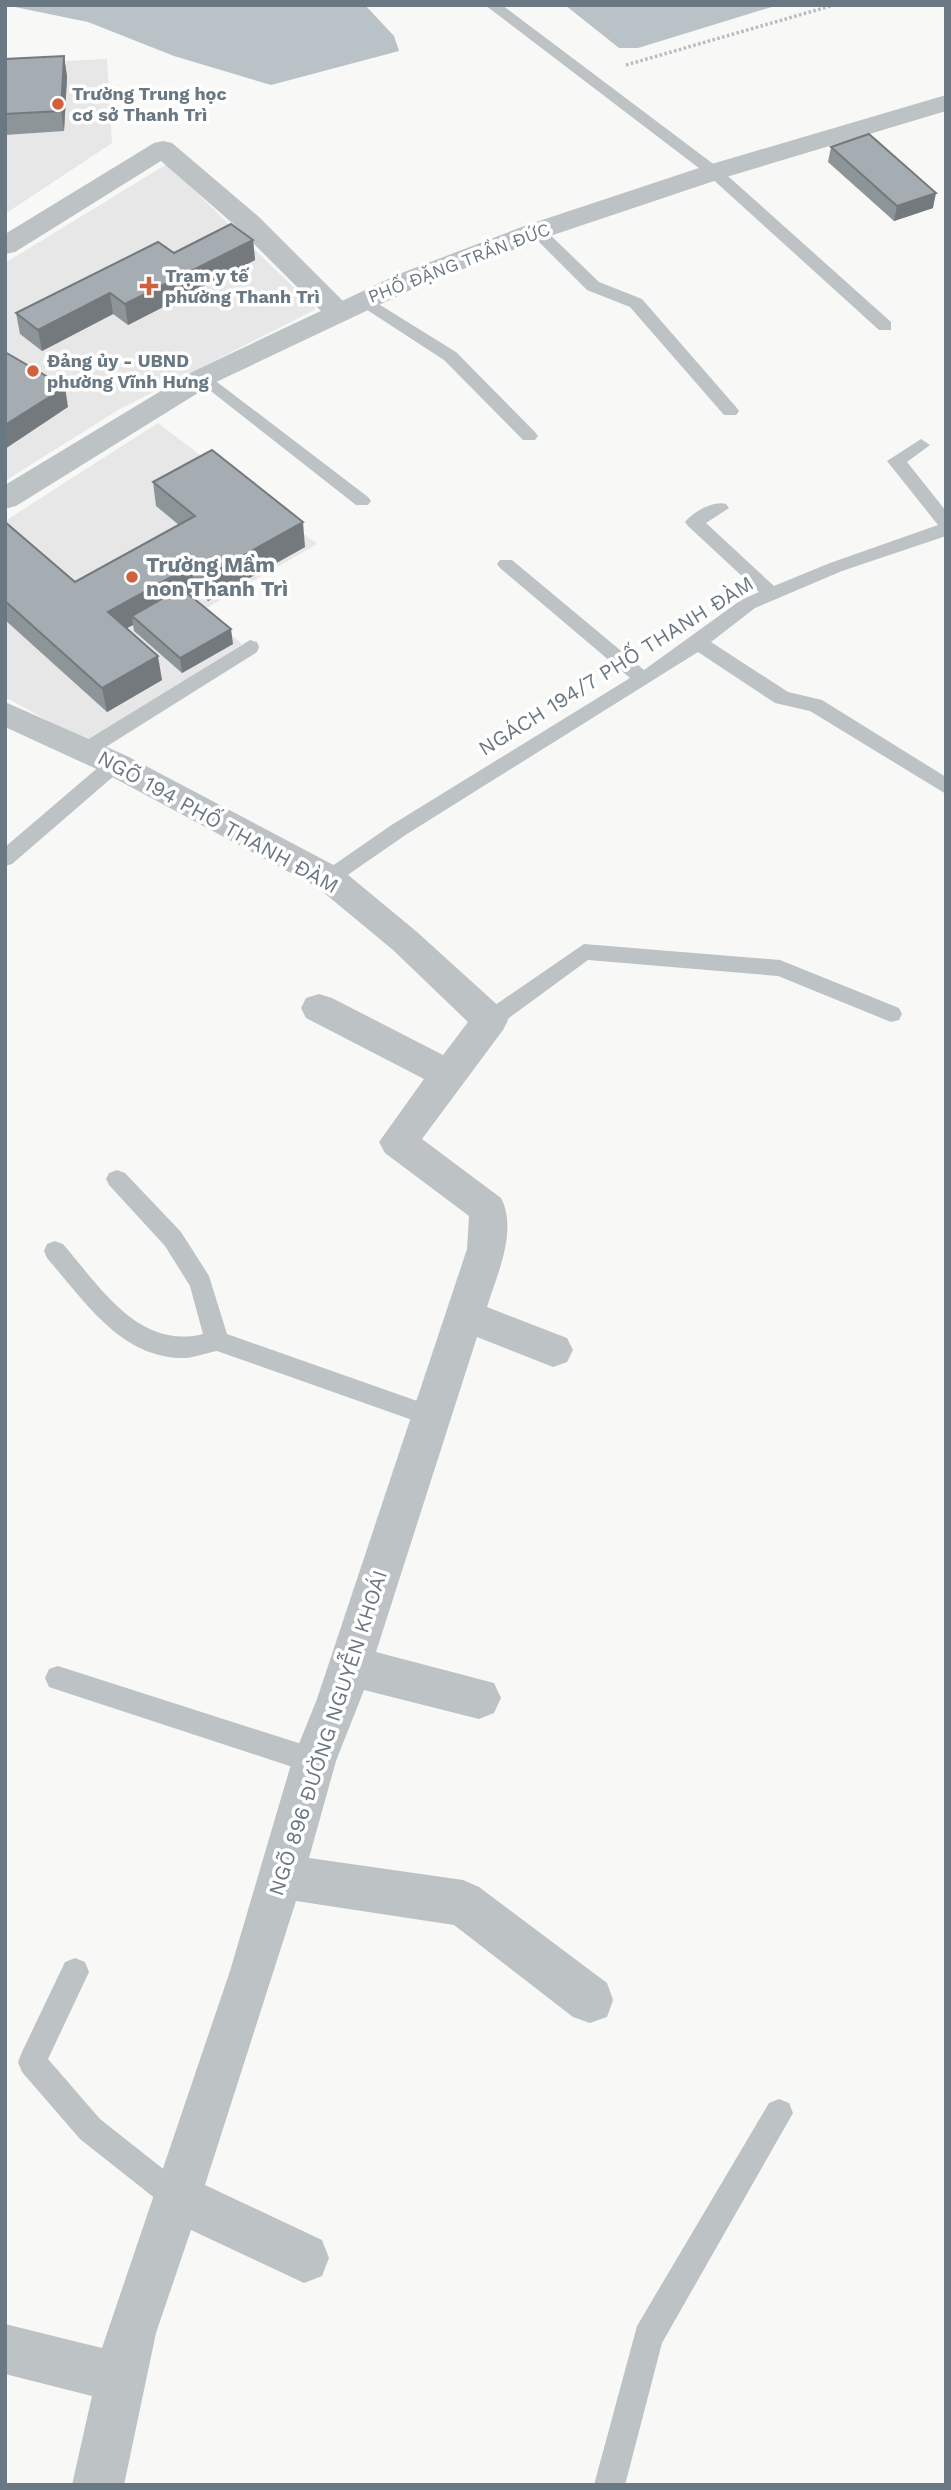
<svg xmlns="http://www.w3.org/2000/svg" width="951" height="2490" font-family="'Work Sans',sans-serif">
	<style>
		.built { fill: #e6e7e6 }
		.water { fill: #b9c2c6 }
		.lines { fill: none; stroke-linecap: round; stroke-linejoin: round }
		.path { stroke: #b8bbbe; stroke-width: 3.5; stroke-dasharray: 2.5 2.5; stroke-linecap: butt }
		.service { fill: #bdc2c5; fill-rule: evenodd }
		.minor { fill: #bdc2c5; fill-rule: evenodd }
		.tertiary { fill: #bdc2c5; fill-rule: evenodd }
		.wall { fill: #8e9599 }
		.shaded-wall { fill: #74797d }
		.building { fill: #a5adb2; stroke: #74797d; stroke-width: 2 }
		.poi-dot { fill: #d1613d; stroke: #fff; stroke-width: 2.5 }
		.labels { text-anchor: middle; stroke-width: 7; stroke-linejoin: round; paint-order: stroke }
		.far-poi-label { font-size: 18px; font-weight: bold; fill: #6a7883; stroke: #fff; text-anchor: start }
		.far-street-label { font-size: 18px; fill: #6a7883; stroke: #fff }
		.poi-label { font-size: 21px; font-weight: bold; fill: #6a7883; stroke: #fff; text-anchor: start }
		.street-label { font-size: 21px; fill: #6a7883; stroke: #fff }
	</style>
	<rect width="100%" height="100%" fill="#f8f8f6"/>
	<g class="built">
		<path d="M 107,59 L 112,143 L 5,214 L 5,64 Z"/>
		<path d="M 167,164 L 316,309 L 118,410 L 5,481 L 5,263 Z"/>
		<path d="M 158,423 L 317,544 L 203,610 L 242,644 L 88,743 L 5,697 L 5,521 Z"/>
	</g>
	<g class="water">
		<path d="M 5,5 L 365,5 L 394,36 L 399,51 L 271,85 L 174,56 L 88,22 Z"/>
		<path d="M 565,5 L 778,5 L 638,48 L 619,48 Z"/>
	</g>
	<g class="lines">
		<path class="path" d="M 626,65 L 834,5"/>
		<g class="service">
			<path d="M 485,5 L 502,5 L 720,169 L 891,322 L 891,330 L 879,330 L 708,175 Z"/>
			<path d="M 537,226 L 543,228 L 599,282 L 642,299 L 736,407 L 739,411 L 736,415 L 724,415 L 630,307 L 587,290 L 531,234 L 531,228 Z"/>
			<path d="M 364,295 L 456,352 L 535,432 L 538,436 L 535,440 L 523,440 L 444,360 L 358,304 L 356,300 Z"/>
			<path d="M 204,372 L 368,497 L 371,501 L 368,505 L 356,505 L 198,381 L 195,377 Z"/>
			<path d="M 921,439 L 930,445 L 907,462 L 946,511 L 946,536 L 842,571 L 755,608 L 711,642 L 788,692 L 822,700 L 946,777 L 946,794 L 810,711 L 775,703 L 698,652 L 407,834 L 336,883 L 322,883 L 319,878 L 322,873 L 393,824 L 630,678 L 500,568 L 497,564 L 500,560 L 512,560 L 644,670 L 741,600 L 759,592 L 688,526 L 685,522 C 693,512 714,500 726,504 L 729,508 L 706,523 L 774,586 L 830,563 L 938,525 L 887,461 Z"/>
			<path d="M 250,640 L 257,642 L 259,647 L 257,652 L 93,755 L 79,755 L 76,750 L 79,745 Z"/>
			<path d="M 115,757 L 125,764 L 122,769 L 12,864 L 5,866 L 5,847 L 108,759 Z"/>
			<path d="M 584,944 L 780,960 L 899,1008 L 902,1014 L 899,1020 L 891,1022 L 778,976 L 588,960 L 498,1026 L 482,1026 L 479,1020 L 482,1014 Z"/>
			<path d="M 117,1170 L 125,1173 L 181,1232 L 209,1276 L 227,1334 L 440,1409 L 444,1416 L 440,1423 L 432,1427 L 217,1351 C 205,1353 192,1359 180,1358 C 119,1356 83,1299 47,1258 L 44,1251 L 47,1244 L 55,1241 L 63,1244 C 100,1287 139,1350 203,1334 L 190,1286 L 165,1246 L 109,1185 L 106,1179 L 109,1173 Z"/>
			<path d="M 58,1666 L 314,1748 L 323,1752 L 327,1761 L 323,1770 L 314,1774 L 58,1690 L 49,1687 L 45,1678 L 49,1669 Z"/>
			<path d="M 75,1958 L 85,1962 L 89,1972 L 48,2059 L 100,2119 L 186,2187 L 191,2197 L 186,2207 L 176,2212 L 166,2207 L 80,2139 L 22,2072 L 18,2062 L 22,2052 L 65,1962 Z"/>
			<path d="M 779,2099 L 789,2103 L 793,2113 L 662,2343 L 625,2485 L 594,2485 L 637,2326 L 769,2103 Z"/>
		</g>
		<g class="minor">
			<path d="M 163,141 L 172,143 L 259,217 L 349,307 L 353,313 L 349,319 L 339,322 L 329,319 L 239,229 L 161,161 L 15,252 L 5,254 L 5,234 L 154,143 Z"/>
			<path d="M 5,702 L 127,756 L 341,869 L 417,932 L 503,1010 L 508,1020 L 503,1030 L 422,1139 L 501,1198 C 518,1231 497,1274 487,1307 L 567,1338 L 573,1350 L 567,1362 L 553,1367 L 477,1337 L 376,1652 L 494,1683 L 501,1698 L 494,1713 L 479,1719 L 364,1690 L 336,1761 L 309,1858 L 463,1880 L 479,1887 L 607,1983 L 613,2000 L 607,2017 L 590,2023 L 573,2017 L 454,1925 L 296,1901 L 205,2185 L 322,2240 L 329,2258 L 322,2276 L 304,2283 L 191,2230 L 156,2333 L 124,2485 L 72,2485 L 92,2396 L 5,2374 L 5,2324 L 102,2348 L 230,1971 L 292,1761 L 317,1699 L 467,1249 L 469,1216 L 385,1153 L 379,1142 L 424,1079 L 306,1018 L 301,1008 L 306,998 L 319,994 L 332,998 L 443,1055 L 468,1022 L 393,950 L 317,887 L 103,772 L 5,727 Z"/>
		</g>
		<path class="tertiary" d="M 946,95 L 946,111 L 723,178 L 547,237 L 419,286 L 214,383 L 16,506 L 5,509 L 5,485 L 194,371 L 399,274 L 527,225 L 705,166 Z"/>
	</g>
	<g class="wall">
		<path d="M 64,56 L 67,77 L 64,131 L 5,135 L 5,59 Z"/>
		<path d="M 831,147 L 933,208 L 894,221 L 828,162 Z"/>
		<path d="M 253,240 L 255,260 L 128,325 L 113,314 L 42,351 L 20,334 L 16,313 L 174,253 Z"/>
		<path d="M 153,482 L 305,547 L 208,601 L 195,590 L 188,594 L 233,644 L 182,673 L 134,631 L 133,625 L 126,628 L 162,680 L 107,712 L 5,620 L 5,522 L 75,582 L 179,525 L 156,506 Z"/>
	</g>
	<g class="shaded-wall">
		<path d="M 64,56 L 67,77 L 64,131 L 61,111 Z"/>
		<path d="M 936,193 L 933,208 L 894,221 L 897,206 Z"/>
		<path d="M 253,240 L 255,260 L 128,325 L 125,304 Z"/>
		<path d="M 110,293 L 113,314 L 42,351 L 38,330 Z"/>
		<path d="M 65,387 L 68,407 L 5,449 L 5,425 Z"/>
		<path d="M 303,522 L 305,547 L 208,601 L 205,577 Z"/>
		<path d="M 191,566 L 195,590 L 138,622 L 132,616 L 133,625 L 112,636 L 108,612 Z"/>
		<path d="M 231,629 L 233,644 L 182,673 L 180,658 Z"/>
		<path d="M 158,656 L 162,680 L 107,712 L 102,688 Z"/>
	</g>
	<g class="building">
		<path d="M 64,56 L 61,111 L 5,114 L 5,59 Z"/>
		<path d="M 869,134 L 936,193 L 897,206 L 831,147 Z"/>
		<path d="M 231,224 L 253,240 L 125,304 L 110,293 L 38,330 L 16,313 L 158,242 L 174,253 Z"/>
		<path d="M 5,352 L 65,387 L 5,425 Z"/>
		<path d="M 212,450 L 303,522 L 205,577 L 191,566 L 108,612 L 158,656 L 102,688 L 5,601 L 5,522 L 75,582 L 195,516 L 153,482 Z"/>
		<path d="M 181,588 L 231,629 L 180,658 L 132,616 Z"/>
	</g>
	<g class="poi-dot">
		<circle cx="58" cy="104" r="7"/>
		<path d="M145.5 275.5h7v7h7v7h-7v7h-7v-7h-7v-7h7z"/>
		<circle cx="33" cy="371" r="7"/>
		<circle cx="132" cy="577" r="7"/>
	</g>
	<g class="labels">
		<g class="far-poi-label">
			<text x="72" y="100">Trường Trung học<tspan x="72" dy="21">cơ sở Thanh Trì</tspan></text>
			<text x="165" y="282">Trạm y tế<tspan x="165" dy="21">phường Thanh Trì</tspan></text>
			<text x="47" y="367">Đảng ủy - UBND<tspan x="47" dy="21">phường Vĩnh Hưng</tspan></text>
		</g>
		<g class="far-street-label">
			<text transform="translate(459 263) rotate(-21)" y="6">PHỐ ĐẶNG TRẦN ĐỨC</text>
		</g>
		<g class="poi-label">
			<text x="146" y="572">Trường Mầm<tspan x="146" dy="24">non Thanh Trì</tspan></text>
		</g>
		<g class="street-label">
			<text transform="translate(616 666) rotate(-32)" y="7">NGÁCH 194/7 PHỐ THANH ĐÀM</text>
			<text transform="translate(218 822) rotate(29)" y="7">NGÕ 194 PHỐ THANH ĐÀM</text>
			<text transform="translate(328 1733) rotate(-72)" y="7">NGÕ 896 ĐƯỜNG NGUYỄN KHOÁI</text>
		</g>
	</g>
	<rect width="951" height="2490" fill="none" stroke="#6a7883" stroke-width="14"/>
</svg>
